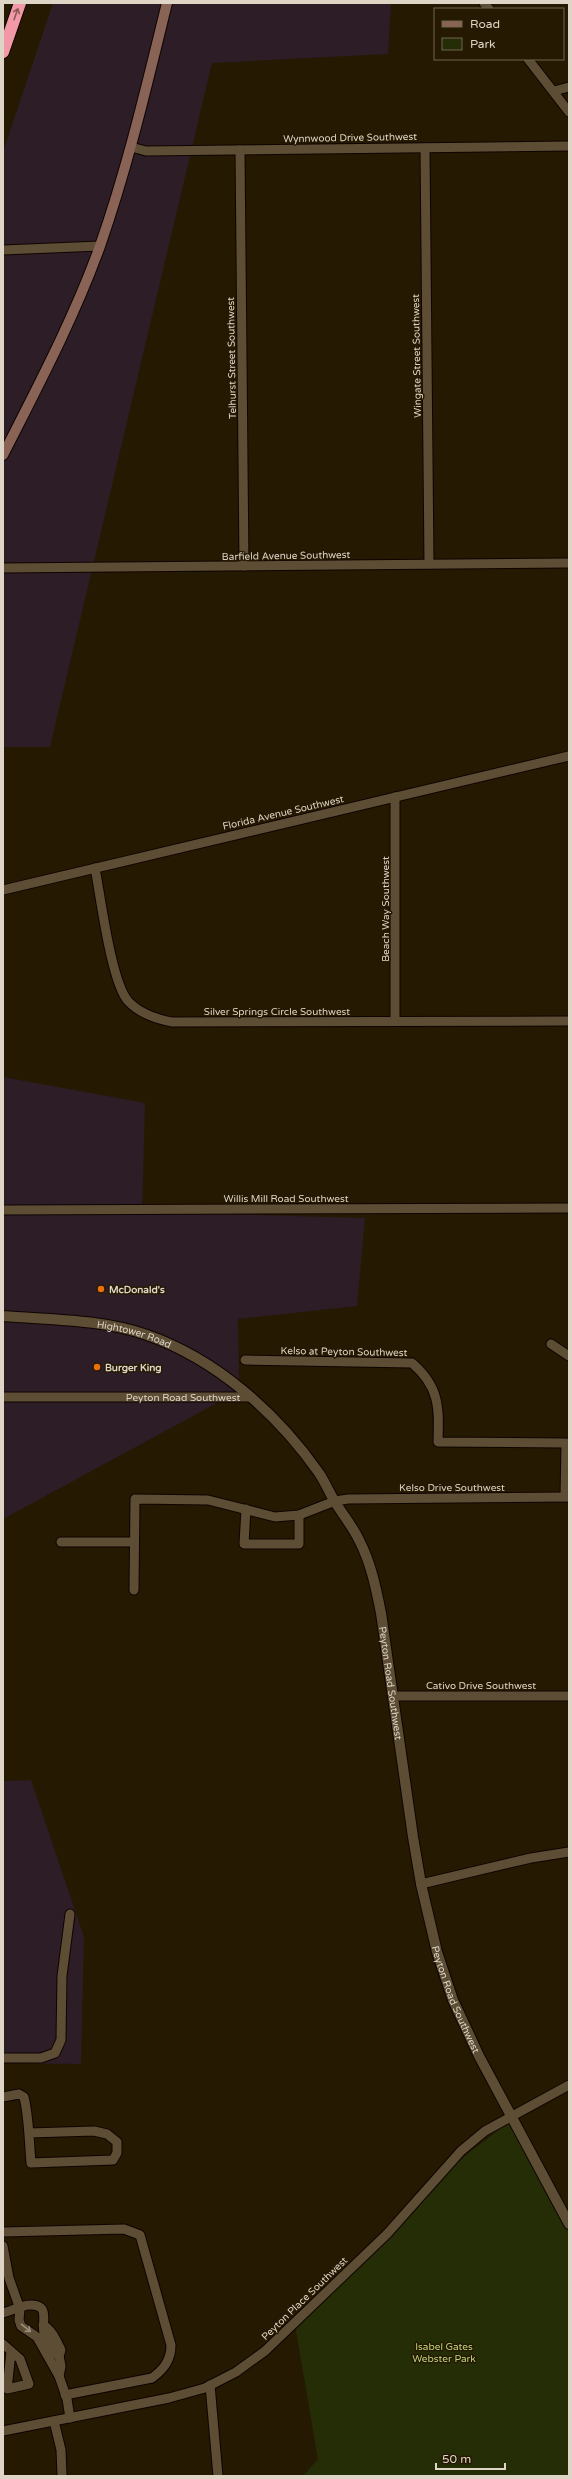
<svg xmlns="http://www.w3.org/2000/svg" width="572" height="2479" font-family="'Varela Round',sans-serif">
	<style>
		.commercial { fill: #2d1d27 }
		.green { fill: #252d07 }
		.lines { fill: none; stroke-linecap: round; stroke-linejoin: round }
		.minor-casing { stroke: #0f0400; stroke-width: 11 }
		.tertiary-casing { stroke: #0f0400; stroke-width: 12 }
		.secondary-casing { stroke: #0f0400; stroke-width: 12 }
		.motorway-casing { stroke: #0f0400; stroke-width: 14 }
		.minor { stroke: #5c4d34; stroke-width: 9 }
		.tertiary { stroke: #5c4d34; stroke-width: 10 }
		.secondary { stroke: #896456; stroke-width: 10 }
		.motorway { stroke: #f199a6; stroke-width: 12 }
		.oneway { stroke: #8c5954 }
		.oneway2 { stroke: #9d917e }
		.food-dot { fill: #e8710a; stroke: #261902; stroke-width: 1.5 }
		.labels { text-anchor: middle; stroke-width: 3; stroke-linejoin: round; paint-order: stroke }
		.street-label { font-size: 10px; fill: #ded5c7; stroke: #261902 }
		.poi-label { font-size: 10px; font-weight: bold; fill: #ded5c7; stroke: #261902; text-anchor: start }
		.park-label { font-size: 10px; fill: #bdd47c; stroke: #261902 }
	</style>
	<rect width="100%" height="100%" fill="#261902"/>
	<g class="commercial">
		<path d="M 53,3 L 391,3 L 388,54 L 212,63 L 50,747 L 3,747 L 3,152 Z"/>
		<path d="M 3,1077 L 145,1103 L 142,1212 L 365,1218 L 357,1306 L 238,1319 L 239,1391 L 3,1519 Z"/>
		<path d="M 31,1780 L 84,1937 L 81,2064 L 3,2063 L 3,1781 Z"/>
	</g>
	<path class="green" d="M 514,2118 L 569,2223 L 569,2476 L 303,2476 L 318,2459 L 295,2325 L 452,2166 Z"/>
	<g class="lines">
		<g class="minor-casing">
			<g id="minor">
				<path d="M 484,3 L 489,9"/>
				<path d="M 528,59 L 569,112"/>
				<path d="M 554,91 L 569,87"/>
				<path d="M 131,147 L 146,151 L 569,146"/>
				<path d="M 425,148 L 429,564"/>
				<path d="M 240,150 L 244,566"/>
				<path d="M 3,250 L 100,246"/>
				<path d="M 3,568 L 569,563"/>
				<path d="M 95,868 C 101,899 111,981 128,1001 C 140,1014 156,1019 172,1022 L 569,1021"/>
				<path d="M 3,890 L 569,756"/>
				<path d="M 395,1021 L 395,797"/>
				<path d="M 3,1210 L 569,1208"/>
				<path d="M 551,1344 L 569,1356"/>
				<path d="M 245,1360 L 412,1363 C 440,1387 439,1408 438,1442 L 566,1443 L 565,1497"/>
				<path id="s1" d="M 3,1397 L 250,1397"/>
				<path d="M 246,1509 L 244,1544 L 299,1544 L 299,1515"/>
				<path d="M 61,1542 L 134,1542"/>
				<path d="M 134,1590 L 135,1499 L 208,1500 L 275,1517 L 299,1515 L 335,1501 L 348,1499 L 569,1497"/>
				<path d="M 393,1696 L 569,1696"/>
				<path d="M 421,1884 L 531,1858 L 569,1852"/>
				<path d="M 3,2058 L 41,2058 L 55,2053 L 61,2040 L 62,1976 L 70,1914"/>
				<path d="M 3,2097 L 19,2094 L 24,2097 C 29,2118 29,2140 31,2163 L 113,2160 L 117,2153 L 117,2142 L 107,2134 L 94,2131 L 29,2133"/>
				<path d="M 3,2232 L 124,2229 L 140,2235 L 171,2345 C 171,2360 164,2369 152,2378 L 65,2395"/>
				<path d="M 3,2246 L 9,2278 L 20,2309 L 19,2320 L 21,2326 L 37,2337 L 59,2376 L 67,2399 L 70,2418"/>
				<path d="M 3,2313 C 11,2311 22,2305 30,2305 C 51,2304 41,2323 44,2333 C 46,2341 53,2352 59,2356 L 61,2366 L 59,2376"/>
				<path d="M 43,2325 C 52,2330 56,2340 61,2350 L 59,2356"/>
				<path d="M 3,2344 L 20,2359 L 29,2384 L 7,2389 L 11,2352"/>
				<path d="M 210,2385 L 218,2476"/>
				<path d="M 54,2421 L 61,2450 L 62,2476"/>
				<path d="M 3,2431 L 169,2398 L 205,2388 L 236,2372 L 265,2351 L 387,2234 L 461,2151 L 485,2131 L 569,2085"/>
			</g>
		</g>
		<g class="tertiary-casing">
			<g id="tertiary">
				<path id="s2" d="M 3,1316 C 51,1320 101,1319 147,1335 C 216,1359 277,1413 319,1473 C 325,1482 329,1492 335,1502 C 343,1515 353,1527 359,1540 C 371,1563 376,1588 381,1613 L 413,1837 L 421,1884 L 437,1952 L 453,2000 L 479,2056 L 569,2224"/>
			</g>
		</g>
		<g class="secondary-casing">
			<path id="secondary" d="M 3,455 C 38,386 74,318 100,246 C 128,166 147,84 167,3"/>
		</g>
		<g class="motorway-casing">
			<path id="motorway" d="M 3,52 L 20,3"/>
		</g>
		<use href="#minor" class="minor"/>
		<use href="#tertiary" class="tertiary"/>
		<use href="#secondary" class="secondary"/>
		<use href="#motorway" class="motorway"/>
	</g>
	<defs><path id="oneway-shaft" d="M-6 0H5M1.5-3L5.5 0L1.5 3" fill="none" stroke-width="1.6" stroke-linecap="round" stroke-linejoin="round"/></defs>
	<use class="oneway" href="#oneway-shaft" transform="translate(16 14) rotate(-71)"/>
	<use class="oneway2" href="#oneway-shaft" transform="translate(26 2328) rotate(39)"/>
	<g class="food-dot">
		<circle cx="101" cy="1289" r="4"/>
		<circle cx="97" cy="1367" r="4"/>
	</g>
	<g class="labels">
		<g class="street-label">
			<text transform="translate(350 137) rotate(-1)" y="4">Wynnwood Drive Southwest</text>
			<text transform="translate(416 356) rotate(-91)" y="4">Wingate Street Southwest</text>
			<text transform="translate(231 358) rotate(-91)" y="4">Telhurst Street Southwest</text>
			<text transform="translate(286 555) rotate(-1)" y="4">Barfield Avenue Southwest</text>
			<text transform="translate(283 812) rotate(-13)" y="4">Florida Avenue Southwest</text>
			<text transform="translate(385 909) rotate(-90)" y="4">Beach Way Southwest</text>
			<text x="277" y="1015">Silver Springs Circle Southwest</text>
			<text x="286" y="1202">Willis Mill Road Southwest</text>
			<text dy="4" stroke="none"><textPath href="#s2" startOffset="133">Hightower Road</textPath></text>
			<text transform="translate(344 1351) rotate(1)" y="4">Kelso at Peyton Southwest</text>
			<text dy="4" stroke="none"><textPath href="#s1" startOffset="180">Peyton Road Southwest</textPath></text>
			<text x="452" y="1491">Kelso Drive Southwest</text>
			<text dy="4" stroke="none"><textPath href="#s2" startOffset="595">Peyton Road Southwest</textPath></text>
			<text x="481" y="1689">Cativo Drive Southwest</text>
			<text dy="4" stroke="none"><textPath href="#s2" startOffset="919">Peyton Road Southwest</textPath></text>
			<text transform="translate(304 2298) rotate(-44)" y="4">Peyton Place Southwest</text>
		</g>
		<g class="poi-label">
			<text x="109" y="1293">McDonald's</text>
			<text x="105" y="1371">Burger King</text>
		</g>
		<g class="park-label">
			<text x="444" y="2350">Isabel Gates<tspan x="444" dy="12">Webster Park</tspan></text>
		</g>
	</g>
	<rect width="572" height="2479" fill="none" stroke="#ded5c7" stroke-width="8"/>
	<rect x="434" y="8" width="130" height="52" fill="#261902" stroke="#706451"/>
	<rect x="442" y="21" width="20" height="6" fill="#896456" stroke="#706451"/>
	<text x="470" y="28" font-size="12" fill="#ded5c7">Road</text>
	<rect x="442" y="38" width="20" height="12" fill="#252d07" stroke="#706451"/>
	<text x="470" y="48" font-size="12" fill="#ded5c7">Park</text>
	<path d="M436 2463v6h69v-6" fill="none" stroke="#ded5c7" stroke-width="2"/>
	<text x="442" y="2463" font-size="12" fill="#ded5c7" stroke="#261902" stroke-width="3" paint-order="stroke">50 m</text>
</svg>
